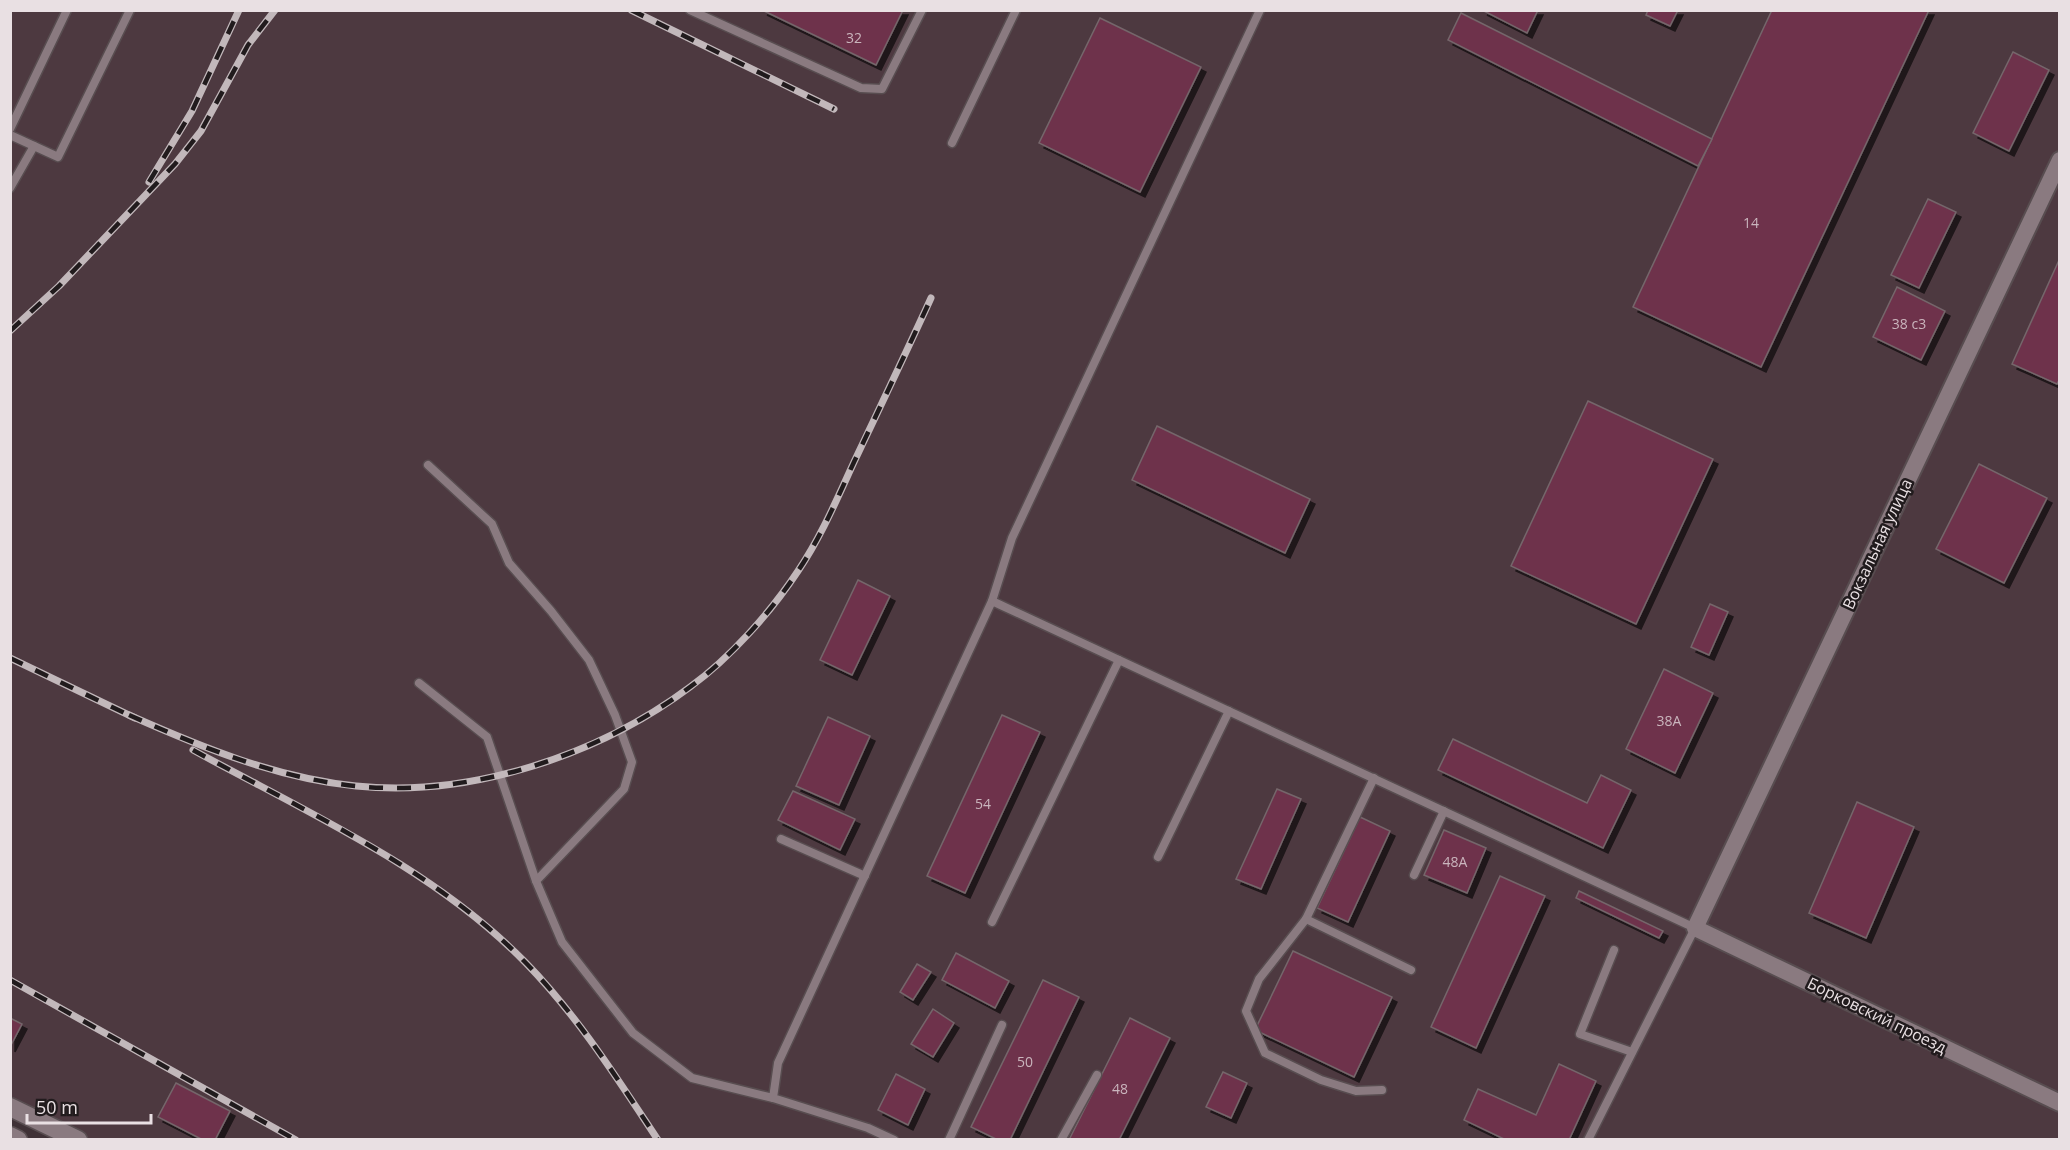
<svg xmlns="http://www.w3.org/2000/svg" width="2070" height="1150" font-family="'Open Sans',sans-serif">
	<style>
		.built { fill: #4d3940 }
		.building { fill: #6e334c; stroke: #75666b; stroke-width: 1.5; filter: url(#shadow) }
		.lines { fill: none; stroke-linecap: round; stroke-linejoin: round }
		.lane-casing { stroke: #584d50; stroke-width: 11 }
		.street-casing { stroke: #584d50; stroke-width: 20 }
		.secondary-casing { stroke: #584d50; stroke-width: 21 }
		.lane { stroke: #8a7a80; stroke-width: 8 }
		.street { stroke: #8a7a80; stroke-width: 16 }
		.secondary { stroke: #8a7a80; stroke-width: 18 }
		.rail-casing { stroke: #c2b8bb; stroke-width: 7 }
		.rail { stroke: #211b1d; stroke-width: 4.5; stroke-dasharray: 14; stroke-linecap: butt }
		.labels { text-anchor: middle; stroke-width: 5; stroke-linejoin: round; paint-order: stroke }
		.number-label { font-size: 14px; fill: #cab5bd }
		.street-label { font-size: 16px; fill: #e9e0e3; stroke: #211b1d }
	</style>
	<defs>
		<filter id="shadow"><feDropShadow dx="5" dy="5" stdDeviation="0" flood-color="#0009"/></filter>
	</defs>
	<rect width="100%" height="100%" fill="#3f3136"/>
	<path class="built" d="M 10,11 L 2059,11 L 2059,1139 L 88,1140 L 11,1102 Z"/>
	<g class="building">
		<path d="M 762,10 L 903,10 L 876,65 Z"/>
		<path d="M 1482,10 L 1538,10 L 1527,33 Z"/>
		<path d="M 1648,10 L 1678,10 L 1670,26 L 1646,15 Z"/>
		<path d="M 1772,10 L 1929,10 L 1761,367 L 1633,307 Z"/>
		<path d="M 1461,13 L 1712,139 L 1698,166 L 1448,40 Z"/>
		<path d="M 1100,18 L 1201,67 L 1140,192 L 1039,143 Z"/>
		<path d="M 2013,52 L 2049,70 L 2009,151 L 1973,133 Z"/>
		<path d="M 1928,199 L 1956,212 L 1919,288 L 1891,275 Z"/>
		<path d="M 2060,258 L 2060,378 L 2057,384 L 2012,364 Z"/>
		<path d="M 1897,287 L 1945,311 L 1921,360 L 1873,337 Z"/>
		<path d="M 1588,401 L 1713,459 L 1636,624 L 1511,566 Z"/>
		<path d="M 1157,426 L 1310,499 L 1285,553 L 1132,480 Z"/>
		<path d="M 1979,464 L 2047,498 L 2004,583 L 1936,549 Z"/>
		<path d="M 858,580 L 890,596 L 852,675 L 820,660 Z"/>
		<path d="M 1710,604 L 1728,612 L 1709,655 L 1691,647 Z"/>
		<path d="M 1664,669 L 1713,693 L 1675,773 L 1626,749 Z"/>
		<path d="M 1002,715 L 1040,732 L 965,893 L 927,876 Z"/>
		<path d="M 828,717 L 870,736 L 839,805 L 796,786 Z"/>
		<path d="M 1453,739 L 1587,803 L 1601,775 L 1631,790 L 1603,848 L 1438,770 Z"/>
		<path d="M 1277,789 L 1301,799 L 1261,889 L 1236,879 Z"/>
		<path d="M 793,791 L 855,819 L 840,850 L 778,820 Z"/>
		<path d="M 1857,802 L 1914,827 L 1866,938 L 1809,913 Z"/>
		<path d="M 1360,817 L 1390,831 L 1348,922 L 1317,908 Z"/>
		<path d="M 1444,830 L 1486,848 L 1467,893 L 1424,875 Z"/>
		<path d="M 1500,876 L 1545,896 L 1476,1048 L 1431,1027 Z"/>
		<path d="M 1579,891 L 1663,931 L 1659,938 L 1576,898 Z"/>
		<path d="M 1293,951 L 1392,997 L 1354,1077 L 1255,1030 Z"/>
		<path d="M 956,953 L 1009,981 L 995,1008 L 942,980 Z"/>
		<path d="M 917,964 L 931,972 L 913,1000 L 900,992 Z"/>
		<path d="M 1043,980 L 1079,997 L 1010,1140 L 998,1140 L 971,1127 Z"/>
		<path d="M 933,1009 L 954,1023 L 933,1057 L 911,1044 Z"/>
		<path d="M 10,1018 L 22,1024 L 10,1047 Z"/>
		<path d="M 1130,1018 L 1170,1038 L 1119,1140 L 1069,1140 Z"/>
		<path d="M 1559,1064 L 1596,1081 L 1569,1140 L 1506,1140 L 1464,1120 L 1478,1089 L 1536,1115 Z"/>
		<path d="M 1223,1072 L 1247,1083 L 1231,1118 L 1206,1107 Z"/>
		<path d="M 896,1074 L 925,1089 L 908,1125 L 878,1110 Z"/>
		<path d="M 176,1083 L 230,1111 L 215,1140 L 203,1140 L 158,1117 Z"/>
	</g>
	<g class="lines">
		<g class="lane-casing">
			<g id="lane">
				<path d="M 690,10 L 861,88 L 882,89 L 922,10"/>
				<path d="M 1260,10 L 1012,538 L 992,601 L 1695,928 L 1588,1140"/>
				<path d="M 10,129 L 67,10"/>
				<path d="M 10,135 L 58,157 L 130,10"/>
				<path d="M 952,143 L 1016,10"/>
				<path d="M 10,188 L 34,146"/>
				<path d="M 428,465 L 492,524 L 509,563 L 551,611 L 589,660 L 615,715 L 632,762 L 624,789 L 536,881 L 562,942 L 633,1033 L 692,1078 L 773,1098"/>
				<path d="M 419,683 L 487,737 L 536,881"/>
				<path d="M 1374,778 L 1306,919 L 1411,970"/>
				<path d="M 781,839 L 865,876"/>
				<path d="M 1158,857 L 1229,711"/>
				<path d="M 1414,875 L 1444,811"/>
				<path d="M 1306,919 L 1259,979 L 1246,1011 L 1265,1053 L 1321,1080 L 1356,1091 L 1382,1090"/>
				<path d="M 992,922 L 1119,660"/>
				<path d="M 1614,950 L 1580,1034 L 1632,1052"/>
				<path d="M 894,1140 L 868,1128 L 773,1098 L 778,1063 L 992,601"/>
				<path d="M 949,1140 L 1002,1025"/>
				<path d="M 1061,1140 L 1097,1075"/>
			</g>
		</g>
		<g class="street-casing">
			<path id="street" d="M 2060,160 L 1695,928 L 2060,1103"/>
		</g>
		<g class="secondary-casing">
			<g id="secondary">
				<path d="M 10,1107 L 78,1140"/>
				<path d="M 10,1136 L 18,1140"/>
			</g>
		</g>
		<use href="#lane" class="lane"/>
		<use href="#street" class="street"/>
		<use href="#secondary" class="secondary"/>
		<g class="rail-casing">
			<g id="rail">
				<path d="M 631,10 L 834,109"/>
				<path d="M 149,182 L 192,111 L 239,10"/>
				<path d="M 10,331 L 59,286 L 175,164 L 201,131 L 248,45 L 275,10"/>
				<path d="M 10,658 L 135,718"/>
				<path d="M 129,715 C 201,747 276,778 356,786 C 470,798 599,755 690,687 C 730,658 771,612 798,571 C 821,537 837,499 854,462 C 880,407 906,353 931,298"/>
				<path d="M 193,750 C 306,812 433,868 525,962 C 577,1015 617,1078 658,1140"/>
				<path d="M 10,980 L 296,1140"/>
			</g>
		</g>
		<use href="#rail" class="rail"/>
	</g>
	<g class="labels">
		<g class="number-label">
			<text x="854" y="43">32</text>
			<text x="1751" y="228">14</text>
			<text x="1909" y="329">38 с3</text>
			<text x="1669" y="726">38А</text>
			<text x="983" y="809">54</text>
			<text x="1455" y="867">48А</text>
			<text x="1025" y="1067">50</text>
			<text x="1120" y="1094">48</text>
		</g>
		<g class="street-label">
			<text transform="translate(1877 544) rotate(-65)" y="6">Вокзальная улица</text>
			<text transform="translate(1877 1015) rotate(26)" y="6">Борковский проезд</text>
		</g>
	</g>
	<rect width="2070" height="1150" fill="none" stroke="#e9e0e3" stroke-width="24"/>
	<path d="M27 1114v9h124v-9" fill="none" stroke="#e9e0e3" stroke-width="3"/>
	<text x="36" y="1114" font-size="18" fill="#e9e0e3" stroke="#211b1d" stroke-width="4.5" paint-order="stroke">50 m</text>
</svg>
